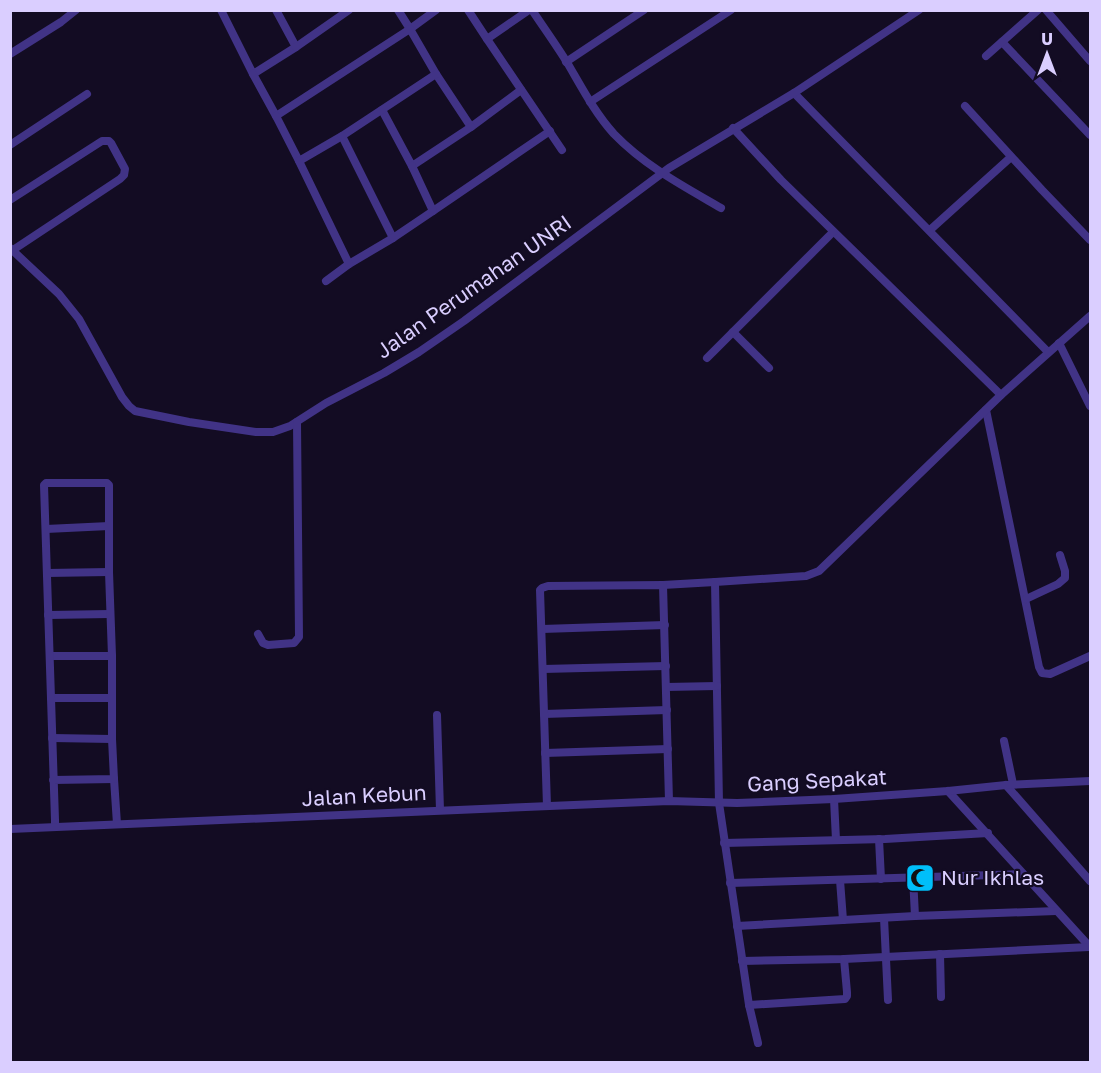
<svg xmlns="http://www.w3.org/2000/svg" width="1101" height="1073" font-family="'Golos Text',sans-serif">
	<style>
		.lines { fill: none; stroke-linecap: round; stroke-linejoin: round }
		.street { stroke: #413386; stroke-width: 8 }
		.labels { text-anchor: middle; stroke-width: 4.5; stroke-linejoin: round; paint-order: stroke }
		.street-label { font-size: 21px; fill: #daceff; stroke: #130c23 }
		.poi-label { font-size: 21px; fill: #daceff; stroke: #130c23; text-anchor: start }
	</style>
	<rect width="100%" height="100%" fill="#130c23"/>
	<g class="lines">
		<g class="street">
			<path d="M 221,10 L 253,74 L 296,47 L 276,10"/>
			<path d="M 398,10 L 410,29 L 436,10"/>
			<path d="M 468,10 L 487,39 L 529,10"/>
			<path d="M 532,10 C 544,28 557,46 568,64 C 582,88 595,113 614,134 C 645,166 683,186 721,208"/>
			<path d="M 1046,10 L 1090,61"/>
			<path d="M 487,39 L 562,150"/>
			<path d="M 1002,42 L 1090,135"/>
			<path d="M 296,47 L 349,10"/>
			<path d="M 10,54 L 61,22 L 76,10"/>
			<path d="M 986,56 L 1038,10"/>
			<path d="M 566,62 L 644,10"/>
			<path d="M 253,74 L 276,116 L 410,29 L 436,74 L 471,127 L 521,90"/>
			<path d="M 794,93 L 1048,352"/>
			<path d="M 590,102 L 731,10"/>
			<path d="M 965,106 L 1042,190 L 1090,240"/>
			<path d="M 382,110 L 412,166 L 471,127"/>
			<path d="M 276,116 L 299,161 L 342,136 L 436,74"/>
			<path d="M 733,128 L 781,180 L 1001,395"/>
			<path d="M 342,136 L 393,238 L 349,264"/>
			<path d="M 10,145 L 87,94"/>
			<path d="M 299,161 L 349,264 L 326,281"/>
			<path d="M 10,200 L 102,141 L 109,141 L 111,143 L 125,169 L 124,175 L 120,179 L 13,250"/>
			<path d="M 433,211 L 550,131"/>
			<path d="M 930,230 L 1011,157"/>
			<path d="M 393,238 L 433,211 L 412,166"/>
			<path d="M 10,248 L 59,294 L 79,319 L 122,397 L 129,406 L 135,411 L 189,422 L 256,432 L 273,432 L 290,426 L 326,403 L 384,373 L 419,352 L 464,321 L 669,168 L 794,93 L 919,10"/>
			<path d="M 733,332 L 769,368"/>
			<path d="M 1059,343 L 1090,406"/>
			<path d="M 707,358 L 833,232"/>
			<path d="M 986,410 L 1039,667 L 1042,673 L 1050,674 L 1090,656"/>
			<path d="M 46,529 L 109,526"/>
			<path d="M 47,573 L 109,572"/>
			<path d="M 715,582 L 806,576 L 819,571 L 1001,395 L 1090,316"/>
			<path d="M 663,585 L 715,582 L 719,803 L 749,1005 L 758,1043"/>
			<path d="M 1026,599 L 1058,584 L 1065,578 L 1065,571 L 1060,555"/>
			<path d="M 48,615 L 110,614"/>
			<path d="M 542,629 L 665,625"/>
			<path d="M 258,634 L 263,643 L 268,645 L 294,643 L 299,637 L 297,422"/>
			<path d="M 50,656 L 112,656"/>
			<path d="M 543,669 L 666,666"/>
			<path d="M 666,687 L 717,686"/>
			<path d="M 51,698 L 112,698"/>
			<path d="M 544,714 L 667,710"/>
			<path d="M 437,715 L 440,810"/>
			<path d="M 52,738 L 112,739"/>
			<path d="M 1004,741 L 1013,784"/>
			<path d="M 545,753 L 668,749"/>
			<path d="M 114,779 L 117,824"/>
			<path d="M 53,780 L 114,779 L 112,739 L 112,656 L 109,572 L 109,485 L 107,483 L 46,483 L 44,485 L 55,820 L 55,826"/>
			<path d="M 1006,785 L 1090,881"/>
			<path d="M 948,791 L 1090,947"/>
			<path d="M 834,799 L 836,840"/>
			<path d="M 547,806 L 540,590 L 542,588 L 548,586 L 663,585 L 669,801"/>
			<path d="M 10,829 L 669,801 L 737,803 L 834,799 L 948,791 L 1006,785 L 1090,781"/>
			<path d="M 879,839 L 881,879"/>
			<path d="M 724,843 L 885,839 L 988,833"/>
			<path d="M 913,877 L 915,916"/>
			<path d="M 840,880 L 843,920"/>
			<path d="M 730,883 L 1023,874"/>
			<path d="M 884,918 L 888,1000"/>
			<path d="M 737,926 L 915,916 L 1056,911"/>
			<path d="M 940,954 L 941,997"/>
			<path d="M 742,961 L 844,959 L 1089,947"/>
			<path d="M 749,1005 L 845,999 L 847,996 L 847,992 L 844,959"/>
		</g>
	</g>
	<defs>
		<g id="mosque-square" transform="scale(1.5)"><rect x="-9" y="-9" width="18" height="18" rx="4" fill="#00bff9" stroke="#130c23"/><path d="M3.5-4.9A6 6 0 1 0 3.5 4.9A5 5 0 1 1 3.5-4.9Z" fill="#111"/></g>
	</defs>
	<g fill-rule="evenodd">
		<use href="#mosque-square" x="920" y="878"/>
	</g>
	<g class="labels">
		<g class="street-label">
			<text transform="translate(474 287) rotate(-35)" y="7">Jalan Perumahan UNRI</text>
			<text transform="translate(817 781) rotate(-3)" y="7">Gang Sepakat</text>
			<text transform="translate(364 796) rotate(-3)" y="7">Jalan Kebun</text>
		</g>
		<g class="poi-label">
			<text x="941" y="885">Nur Ikhlas</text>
		</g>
	</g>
	<rect width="1101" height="1073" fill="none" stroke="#daceff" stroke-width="24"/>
	<g transform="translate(1047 54)" stroke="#130c23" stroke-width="4.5" paint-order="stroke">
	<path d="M0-4.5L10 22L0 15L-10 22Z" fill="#daceff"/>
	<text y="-9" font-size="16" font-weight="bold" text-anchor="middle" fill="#daceff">U</text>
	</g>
</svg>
